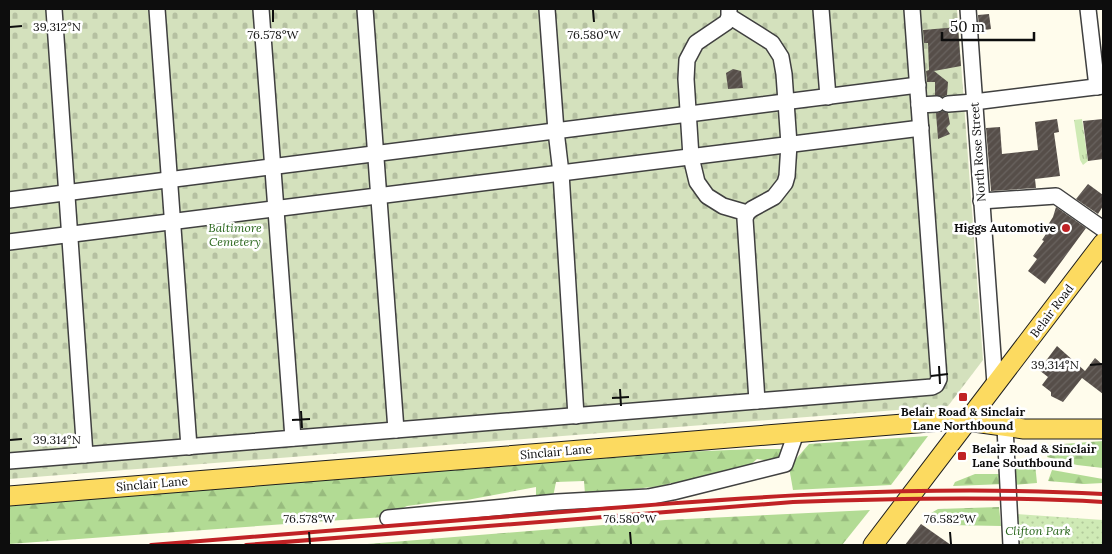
<svg xmlns="http://www.w3.org/2000/svg" width="1112" height="554" font-family="Lora,serif">
	<style>
		.grass { fill: url(#grass-tufts) }
		.forest { fill: url(#forest-firs) }
		.cemetery { fill: url(#cemetery-stones) }
		.park { fill: url(#park-dots) }
		.building { fill: url(#building-hatch) }
		.lines { fill: none; stroke-linecap: round; stroke-linejoin: round }
		.minor-casing { stroke: #404040; stroke-width: 18 }
		.major-casing { stroke: #1e1e1e; stroke-width: 21 }
		.minor { stroke: #fff; stroke-width: 15 }
		.major { stroke: #fcda60; stroke-width: 19 }
		.rail { stroke: #c02225; stroke-width: 4 }
		.ticks { fill: none; stroke: #0d0d0d; stroke-width: 2 }
		.poi-dot { fill: #c02225; stroke: #fff; stroke-width: 2 }
		.labels { text-anchor: middle; stroke-width: 5; stroke-linejoin: round; paint-order: stroke }
		.street-label { font-size: 12px; fill: #0d0d0d; stroke: #fff }
		.park-label { font-size: 12px; font-style: italic; fill: #29661c; stroke: #fff }
		.poi-label { font-size: 12px; font-weight: bold; fill: #0d0d0d; stroke: #fff; text-anchor: end }
		.ticks-label { font-size: 12px; text-anchor: middle; fill: #0d0d0d; stroke: #fff; stroke-width: 5; stroke-linejoin: round; paint-order: stroke }
	</style>
	<defs>
		<pattern id="grass-tufts" width="24" height="20" patternUnits="userSpaceOnUse" patternTransform="scale(1.25)"><rect width="24" height="20" fill="#cfeab5"/><path d="M3 7l-1-3M5 7V3M7 7l1-3M15 17l-1-3M17 17v-4M19 17l1-3" fill="none" stroke="#b1c89a"/></pattern>
		<pattern id="forest-firs" width="22" height="20" patternUnits="userSpaceOnUse" patternTransform="scale(1.25)"><rect width="22" height="20" fill="#b2db94"/><path d="M5 1l3.5 6h-7zM16 11l3.5 6h-7z" fill="#98bb7e"/></pattern>
		<pattern id="cemetery-stones" width="16" height="16" patternUnits="userSpaceOnUse" patternTransform="scale(1.25)"><rect width="16" height="16" fill="#d4e1bd"/><path d="M2 7V4a2 2 0 0 1 4 0v3zM10 15v-3a2 2 0 0 1 4 0v3z" fill="#b5c0a1"/></pattern>
		<pattern id="park-dots" width="8" height="8" patternUnits="userSpaceOnUse" patternTransform="scale(1.25)"><rect width="8" height="8" fill="#cfeab5"/><path d="M2 2h.1M6 6h.1" fill="none" stroke="#b1c89a" stroke-width="1.8" stroke-linecap="round"/></pattern>
		<pattern id="building-hatch" width="6" height="6" patternUnits="userSpaceOnUse" patternTransform="scale(1.25)"><rect width="6" height="6" fill="#564e49"/><path d="M-1 1l2-2M0 6l6-6M5 7l2-2" fill="none" stroke="#69635f"/></pattern>
	</defs>
	<rect width="100%" height="100%" fill="#fffcec"/>
	<path class="grass" d="M 1082,119 L 1088,161 L 1083,165 L 1080,160 L 1074,120 Z"/>
	<g class="forest">
		<path d="M 928,436 L 891,485 L 793,490 L 789,467 L 809,444 Z"/>
		<path d="M 1103,441 L 1103,468 L 1077,465 L 1047,457 L 1050,445 Z"/>
		<path d="M 754,449 L 786,449 L 779,462 L 766,467 L 764,460 L 757,459 L 742,472 L 679,487 L 671,483 L 662,486 L 585,494 L 584,481 L 556,482 L 553,497 L 536,498 L 536,487 L 467,500 L 443,501 L 407,506 L 384,517 L 9,544 L 9,506 L 658,453 Z"/>
		<path d="M 1015,461 L 1035,464 L 1037,483 L 1013,485 Z"/>
		<path d="M 1052,470 L 1103,479 L 1103,483 L 1084,484 L 1048,481 Z"/>
		<path d="M 975,474 L 1001,474 L 1005,484 L 953,486 L 955,482 Z"/>
		<path d="M 999,507 L 1001,526 L 947,525 L 926,516 L 938,509 Z"/>
		<path d="M 870,510 L 842,545 L 355,545 L 665,520 Z"/>
	</g>
	<path class="cemetery" d="M 9,9 L 957,9 L 983,360 L 948,406 L 9,479 Z"/>
	<path class="park" d="M 1015,514 L 1103,520 L 1103,545 L 1018,545 Z"/>
	<g class="building">
		<path d="M 989,14 L 991,29 L 979,31 L 978,15 Z"/>
		<path d="M 958,27 L 961,66 L 934,71 L 948,82 L 947,95 L 942,97 L 935,95 L 935,82 L 927,82 L 926,71 L 929,70 L 928,43 L 924,43 L 923,30 Z"/>
		<path d="M 733,69 L 741,71 L 743,88 L 728,89 L 726,73 Z"/>
		<path d="M 943,111 L 948,113 L 950,124 L 946,128 L 950,134 L 938,139 L 936,113 Z"/>
		<path d="M 1057,119 L 1059,132 L 1054,133 L 1060,176 L 1035,179 L 1036,188 L 991,191 L 986,128 L 1000,127 L 1002,154 L 1038,150 L 1035,122 Z"/>
		<path d="M 1103,119 L 1103,159 L 1088,161 L 1083,121 Z"/>
		<path d="M 1088,184 L 1103,195 L 1103,206 L 1098,214 L 1076,199 Z"/>
		<path d="M 1056,207 L 1086,228 L 1045,284 L 1028,271 L 1037,259 L 1033,256 L 1044,241 L 1042,240 L 1046,234 L 1043,233 L 1053,217 Z"/>
		<path d="M 1057,346 L 1085,371 L 1095,358 L 1103,365 L 1103,394 L 1082,378 L 1063,402 L 1051,396 L 1051,392 L 1042,385 L 1048,377 L 1039,370 Z"/>
		<path d="M 921,524 L 951,545 L 905,545 Z"/>
	</g>
	<g class="lines">
		<g class="minor-casing">
			<g id="minor">
				<path d="M 54,9 L 85,455"/>
				<path d="M 157,9 L 189,447"/>
				<path d="M 261,9 L 293,438"/>
				<path d="M 365,9 L 396,430"/>
				<path d="M 547,9 L 556,131 L 561,173 L 576,416"/>
				<path d="M 729,9 L 729,16 L 727,22 L 696,43 L 687,60 L 686,79 L 691,157 L 697,182 L 707,196 L 723,206 L 747,213 L 752,209 L 774,197 L 785,183 L 787,176 L 789,144 L 784,74 L 781,57 L 772,43 L 729,16"/>
				<path d="M 821,9 L 828,97"/>
				<path d="M 968,9 L 995,384"/>
				<path d="M 1088,9 L 1097,87"/>
				<path d="M 948,104 L 974,102 L 1103,86"/>
				<path d="M 919,105 L 937,104"/>
				<path d="M 9,200 L 918,85"/>
				<path d="M 981,201 L 1056,196 L 1103,229"/>
				<path d="M 747,213 L 745,219 L 757,401"/>
				<path d="M 9,242 L 921,128"/>
				<path d="M 1005,427 L 1011,545"/>
				<path d="M 9,461 L 932,387 L 936,385 L 939,379 L 912,9"/>
				<path d="M 388,518 L 557,502 L 648,497 L 673,492 L 785,464 L 796,433"/>
			</g>
		</g>
		<g class="major-casing">
			<g id="major">
				<path d="M 9,496 L 941,421 L 967,421 L 1024,429 L 1103,429"/>
				<path d="M 873,545 L 1103,243"/>
			</g>
		</g>
		<use href="#minor" class="minor"/>
		<use href="#major" class="major"/>
		<g class="rail">
			<path d="M 151,545 C 288,534 425,523 562,512 C 742,497 922,484 1103,494"/>
			<path d="M 246,545 L 793,502 C 896,498 1000,496 1103,502"/>
		</g>
	</g>
	<path class="ticks" d="M 273,10 L 273,22M 593,10 L 594,22M 10,27 L 22,26M 1090,365 L 1102,364M 939,366 L 940,384M 931,376 L 948,374M 620,389 L 621,406M 612,398 L 629,397M 301,411 L 302,428M 292,420 L 310,419M 10,440 L 22,439M 309,532 L 310,544M 630,532 L 631,544M 950,532 L 951,544"/>
	<g class="poi-dot">
		<circle cx="1066" cy="228" r="5"/>
		<rect x="958" y="392" width="10" height="10" rx="2.5"/>
		<rect x="957" y="451" width="10" height="10" rx="2.5"/>
	</g>
	<g class="labels">
		<g class="street-label">
			<text transform="translate(978 152) rotate(-94)" y="4">North Rose Street</text>
			<text transform="translate(1052 311) rotate(-53)" y="4">Belair Road</text>
			<text transform="translate(556 452) rotate(-5)" y="4">Sinclair Lane</text>
			<text transform="translate(152 484) rotate(-5)" y="4">Sinclair Lane</text>
		</g>
		<g class="park-label">
			<text x="235" y="232">Baltimore<tspan x="235" dy="14">Cemetery</tspan></text>
			<text x="1038" y="535">Clifton Park</text>
		</g>
		<g class="poi-label">
			<text x="1056" y="232">Higgs Automotive</text>
			<text x="963" y="416" text-anchor="middle">Belair Road &amp; Sinclair<tspan x="963" dy="14">Lane Northbound</tspan></text>
			<text x="972" y="453" text-anchor="start">Belair Road &amp; Sinclair<tspan x="972" dy="14">Lane Southbound</tspan></text>
		</g>
	</g>
	<g class="ticks-label">
		<text x="57" y="31">39.312°N</text>
		<text x="273" y="39">76.578°W</text>
		<text x="594" y="39">76.580°W</text>
		<text x="1055" y="369">39.314°N</text>
		<text x="57" y="444">39.314°N</text>
		<text x="309" y="523">76.578°W</text>
		<text x="630" y="523">76.580°W</text>
		<text x="950" y="523">76.582°W</text>
	</g>
	<rect width="1112" height="554" fill="none" stroke="#0d0d0d" stroke-width="20"/>
	<path d="M942 32v8h92v-8" fill="none" stroke="#0d0d0d" stroke-width="2.5"/>
	<text x="950" y="32" font-size="15" fill="#0d0d0d" stroke="#ffffff" stroke-width="4" paint-order="stroke">50 m</text>
</svg>
